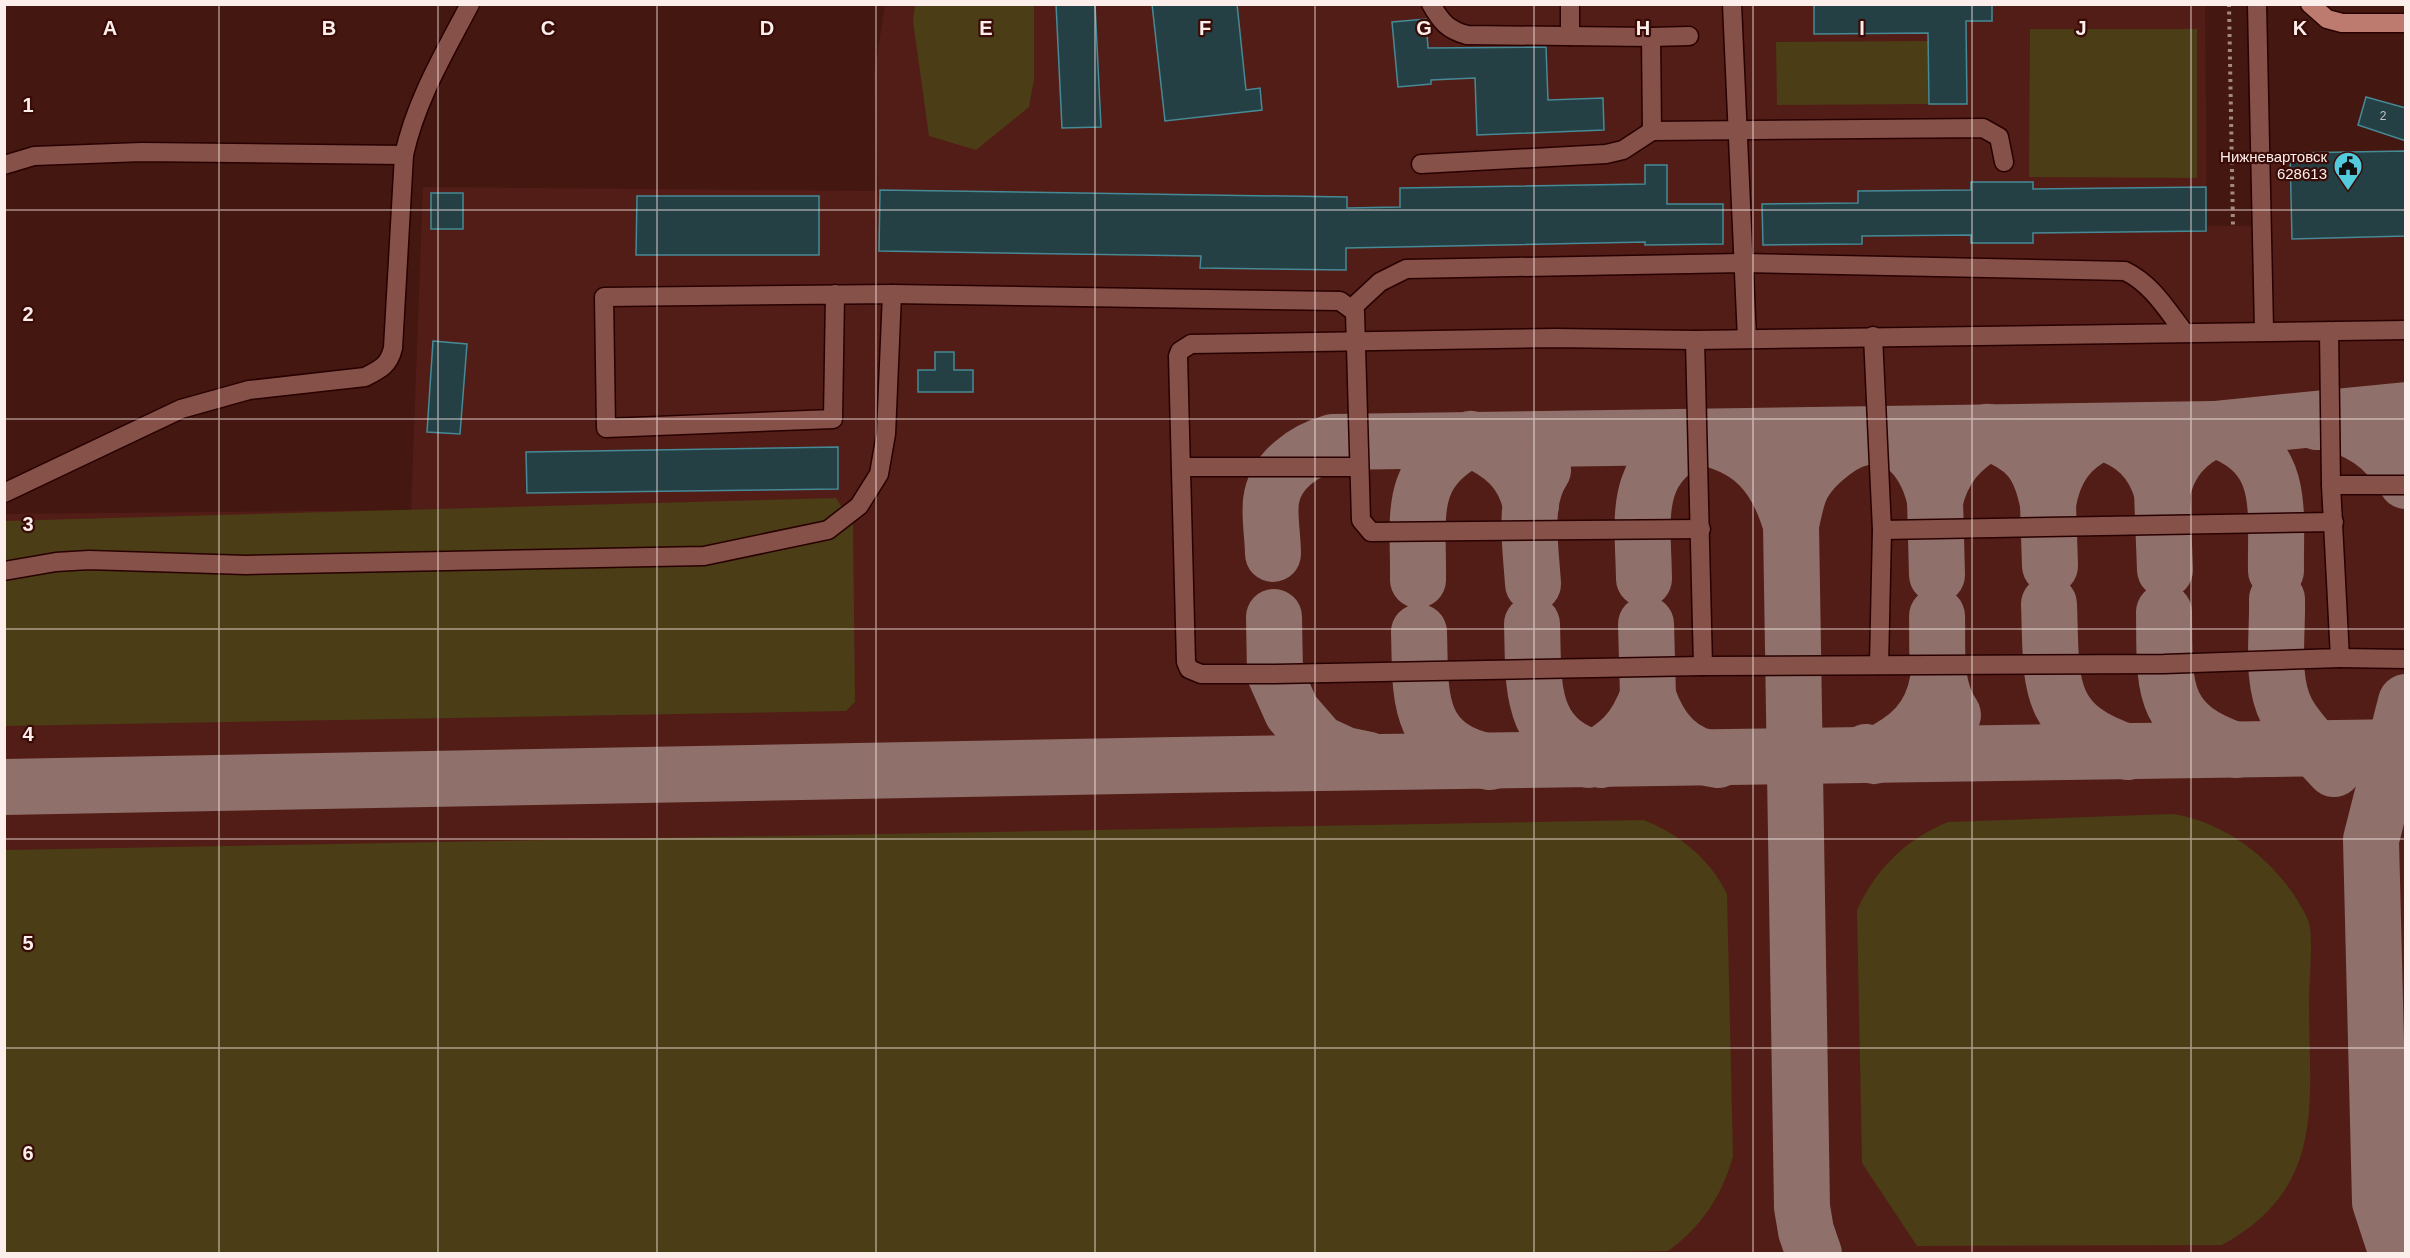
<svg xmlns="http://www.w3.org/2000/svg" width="2410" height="1258" font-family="Helvetica,sans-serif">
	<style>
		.built { fill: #521d16 }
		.green { fill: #4b3d15 }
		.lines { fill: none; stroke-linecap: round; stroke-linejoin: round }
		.taxiway { stroke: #90706b; stroke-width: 56 }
		.building { fill: #254045; stroke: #458a96; stroke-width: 1.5 }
		.minor-casing { stroke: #280000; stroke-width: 21 }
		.major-casing { stroke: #280000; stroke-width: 21 }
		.path { stroke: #a58884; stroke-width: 4; stroke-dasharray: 3 4.5; stroke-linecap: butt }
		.minor { stroke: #855149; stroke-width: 18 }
		.major { stroke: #bd7b70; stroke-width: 18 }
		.grid { fill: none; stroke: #fbeeeb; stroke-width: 1.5; stroke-opacity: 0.55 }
		.labels { text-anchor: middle; stroke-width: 4.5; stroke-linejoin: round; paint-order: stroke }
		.number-label { font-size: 12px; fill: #c6c2c2 }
		.poi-label { font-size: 15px; fill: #fbeeeb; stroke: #390c07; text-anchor: end }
		.grid-label { font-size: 20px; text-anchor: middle; font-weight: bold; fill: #fbeeeb; stroke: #390c07; stroke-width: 4.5; stroke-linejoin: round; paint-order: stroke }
	</style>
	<rect width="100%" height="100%" fill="#441711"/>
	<path class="built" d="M 885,5 L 2205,5 L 2207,226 L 2253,226 L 2253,153 L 2405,151 L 2405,1253 L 5,1253 L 4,514 L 411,510 L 423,187 L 878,191 L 874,75 Z"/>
	<g class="green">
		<path d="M 915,5 L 1034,5 L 1034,79 L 1029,107 L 976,150 L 929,136 L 913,21 Z"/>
		<path d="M 2030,29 L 2197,29 L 2197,178 L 2029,177 Z"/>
		<path d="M 1928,41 L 1929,104 L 1777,105 L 1776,42 Z"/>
		<path d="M 836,498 L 853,524 L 855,702 L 846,711 L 5,726 L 4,521 Z"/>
		<path d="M 2173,814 C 2230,823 2284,867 2308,920 C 2314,932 2309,984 2309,1001 C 2309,1104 2327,1187 2222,1245 L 1917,1246 L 1862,1163 L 1857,910 C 1876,869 1906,839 1948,822 Z"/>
		<path d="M 1644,820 C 1680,835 1709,858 1727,894 L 1733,1157 C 1721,1197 1702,1226 1668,1251 L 1482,1254 L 5,1253 L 5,850 Z"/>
	</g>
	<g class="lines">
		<g class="taxiway">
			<path d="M 2317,422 L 2320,420 C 2360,429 2386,445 2406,481"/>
			<path d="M 2162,492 L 2165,570"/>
			<path d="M 1935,500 L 1937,575"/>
			<path d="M 2048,504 L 2050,566"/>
			<path d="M 1791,525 L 1802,1207 L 1806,1231 L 1814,1254"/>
			<path d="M 1273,554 C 1273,537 1269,518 1271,501 C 1275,470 1305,450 1333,442 L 2214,429 L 2406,410"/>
			<path d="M 1644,579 C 1643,516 1631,468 1698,436 C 1751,446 1776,474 1791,525 C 1794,512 1796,498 1802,486 C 1809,472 1821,461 1833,452 C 1882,415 1924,448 1935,500 C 1944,467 1959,450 1988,432 C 2027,447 2040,463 2048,504 C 2054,468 2069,448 2101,432 C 2133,441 2153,460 2162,492 C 2170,460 2185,444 2214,429 C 2287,454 2275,507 2276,571"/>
			<path d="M 1418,580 C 1419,516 1406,472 1471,439 C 1503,454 1523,470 1531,505"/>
			<path d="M 1533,584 C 1531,548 1522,501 1543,470"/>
			<path d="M 2277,599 C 2278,635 2270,680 2287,712 C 2298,733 2319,752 2334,769"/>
			<path d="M 2049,604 C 2052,679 2043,725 2128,752"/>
			<path d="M 2164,612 C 2165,683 2158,724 2236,750"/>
			<path d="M 1937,616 C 1938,649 1933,686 1953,715"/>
			<path d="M 1274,617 L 1275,674 L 1292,712 L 1319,743 L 1345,755 L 1369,760"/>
			<path d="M 1532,624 C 1534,686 1527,741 1601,760"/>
			<path d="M 1646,624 L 1648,696"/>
			<path d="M 1419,632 C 1421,694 1414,746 1490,762"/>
			<path d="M 1866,752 L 1874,756 C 1909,739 1931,720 1938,680"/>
			<path d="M 1589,760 C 1620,747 1636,728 1648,696 C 1660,731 1680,755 1718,760"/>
			<path d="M 4,787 L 1176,765 L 2406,747"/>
			<path d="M 2397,1254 L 2380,1202 L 2371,840 L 2406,702"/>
		</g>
	</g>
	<g class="building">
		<path d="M 1056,4 L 1095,4 L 1101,127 L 1062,128 Z"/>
		<path d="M 1152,4 L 1237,4 L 1246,90 L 1260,88 L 1262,110 L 1165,121 Z"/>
		<path d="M 1814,4 L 1992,4 L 1992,21 L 1966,21 L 1967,104 L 1929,104 L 1928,33 L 1814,34 Z"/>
		<path d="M 1426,19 L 1428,48 L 1546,47 L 1548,100 L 1603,98 L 1604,130 L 1477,135 L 1475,78 L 1431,80 L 1431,84 L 1398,87 L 1392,22 Z"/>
		<path d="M 2366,97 L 2406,108 L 2406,141 L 2358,125 Z"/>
		<path d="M 2406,151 L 2406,236 L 2292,239 L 2290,153 Z"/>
		<path d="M 1645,165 L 1667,165 L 1667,204 L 1723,204 L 1723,244 L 1645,245 L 1645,242 L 1346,248 L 1346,270 L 1200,268 L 1201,256 L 879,251 L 880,190 L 1347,197 L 1347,208 L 1400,207 L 1400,188 L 1645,184 Z"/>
		<path d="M 1971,182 L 2033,182 L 2033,189 L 2206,187 L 2206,231 L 2033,233 L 2033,243 L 1971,243 L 1971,235 L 1862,236 L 1862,244 L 1763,245 L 1762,204 L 1858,203 L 1858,191 L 1971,190 Z"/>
		<rect x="431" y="193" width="32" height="36"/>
		<path d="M 637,196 L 819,196 L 819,255 L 636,255 Z"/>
		<path d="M 433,341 L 467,344 L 460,434 L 427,432 Z"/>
		<path d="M 935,352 L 954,352 L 954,370 L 973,370 L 973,392 L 918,392 L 918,370 L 935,370 Z"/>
		<path d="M 838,447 L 838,489 L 527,493 L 526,452 Z"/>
	</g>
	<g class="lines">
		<g class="minor-casing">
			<g id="minor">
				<path d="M 1431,4 C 1441,22 1448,30 1467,35 L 1651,37 L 1652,131"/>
				<path d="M 1732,4 L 1747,339"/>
				<path d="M 2257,4 L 2264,330"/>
				<path d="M 1570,36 L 1570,4"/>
				<path d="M 1651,37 L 1689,36"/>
				<path d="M 1421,164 L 1606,154 L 1623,150 L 1652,131 L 1983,128 L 1999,137 L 2004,162"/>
				<path d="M 4,165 L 34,156 L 142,152 L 404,155 C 416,100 444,54 470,4"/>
				<path d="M 892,294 L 1340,301 L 1355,312 L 1361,520 L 1371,532 L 1701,529"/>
				<path d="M 1352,308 L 1380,282 L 1406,269 L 1743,263 L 2125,271 C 2152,284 2167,310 2184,332"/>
				<path d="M 2329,331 L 2331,485 L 2340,658 L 2164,664 L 1703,666 L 1275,674 L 1201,674 L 1189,669 L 1186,662 L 1178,356 L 1180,351 L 1191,344 L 1555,338 L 1695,340 L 2406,330"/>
				<path d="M 1873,336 L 1882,530 L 2334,522"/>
				<path d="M 1695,340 L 1703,666"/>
				<path d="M 1182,467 L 1358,467"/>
				<path d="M 2331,485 L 2406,485"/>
				<path d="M 4,493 L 181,409 L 249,390 L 365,377 C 381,369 389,365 393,348 L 404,155"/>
				<path d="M 4,571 L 56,562 L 89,560 L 246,565 L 704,556 L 828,530 L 859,506 L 879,474 L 886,434 L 892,294 L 604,297 L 606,428 L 833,419 L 835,294"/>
				<path d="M 2340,658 L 2406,659"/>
				<path d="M 1879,665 L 1882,530"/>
			</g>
		</g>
		<g class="major-casing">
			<path id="major" d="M 2310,4 L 2327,19 L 2342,23 L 2406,23"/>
		</g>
		<path class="path" d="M 2229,4 L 2233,226"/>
		<use href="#minor" class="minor"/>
		<use href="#major" class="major"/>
	</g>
	<path class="grid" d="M 219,4 L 219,1254M 438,4 L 438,1254M 657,4 L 657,1254M 876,4 L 876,1254M 1095,4 L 1095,1254M 1315,4 L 1315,1254M 1534,4 L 1534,1254M 1753,4 L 1753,1254M 1972,4 L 1972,1254M 2191,4 L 2191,1254M 4,210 L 2406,210M 4,419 L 2406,419M 4,629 L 2406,629M 4,839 L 2406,839M 4,1048 L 2406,1048"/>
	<defs>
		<g id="civic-pin" transform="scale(1.5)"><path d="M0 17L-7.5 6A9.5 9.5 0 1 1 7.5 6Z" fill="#54cadd" stroke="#390c07"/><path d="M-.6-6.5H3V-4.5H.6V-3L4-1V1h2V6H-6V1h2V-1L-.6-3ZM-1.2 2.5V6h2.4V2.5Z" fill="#111"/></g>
	</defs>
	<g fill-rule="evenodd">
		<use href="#civic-pin" x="2348" y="166"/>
	</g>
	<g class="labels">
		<g class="number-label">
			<text x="2383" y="120">2</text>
		</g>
		<g class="poi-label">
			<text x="2327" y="162">Нижневартовск<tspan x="2327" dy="17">628613</tspan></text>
		</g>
	</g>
	<g class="grid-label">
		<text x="110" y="35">A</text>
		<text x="329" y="35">B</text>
		<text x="548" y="35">C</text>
		<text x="767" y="35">D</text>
		<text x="986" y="35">E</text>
		<text x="1205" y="35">F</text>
		<text x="1424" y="35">G</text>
		<text x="1643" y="35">H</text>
		<text x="1862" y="35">I</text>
		<text x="2081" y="35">J</text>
		<text x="2300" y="35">K</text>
		<text x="28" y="112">1</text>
		<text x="28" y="321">2</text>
		<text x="28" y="531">3</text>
		<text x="28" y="741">4</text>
		<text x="28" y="950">5</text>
		<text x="28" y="1160">6</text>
	</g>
	<rect width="2410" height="1258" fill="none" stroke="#fbeeeb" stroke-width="12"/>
</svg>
